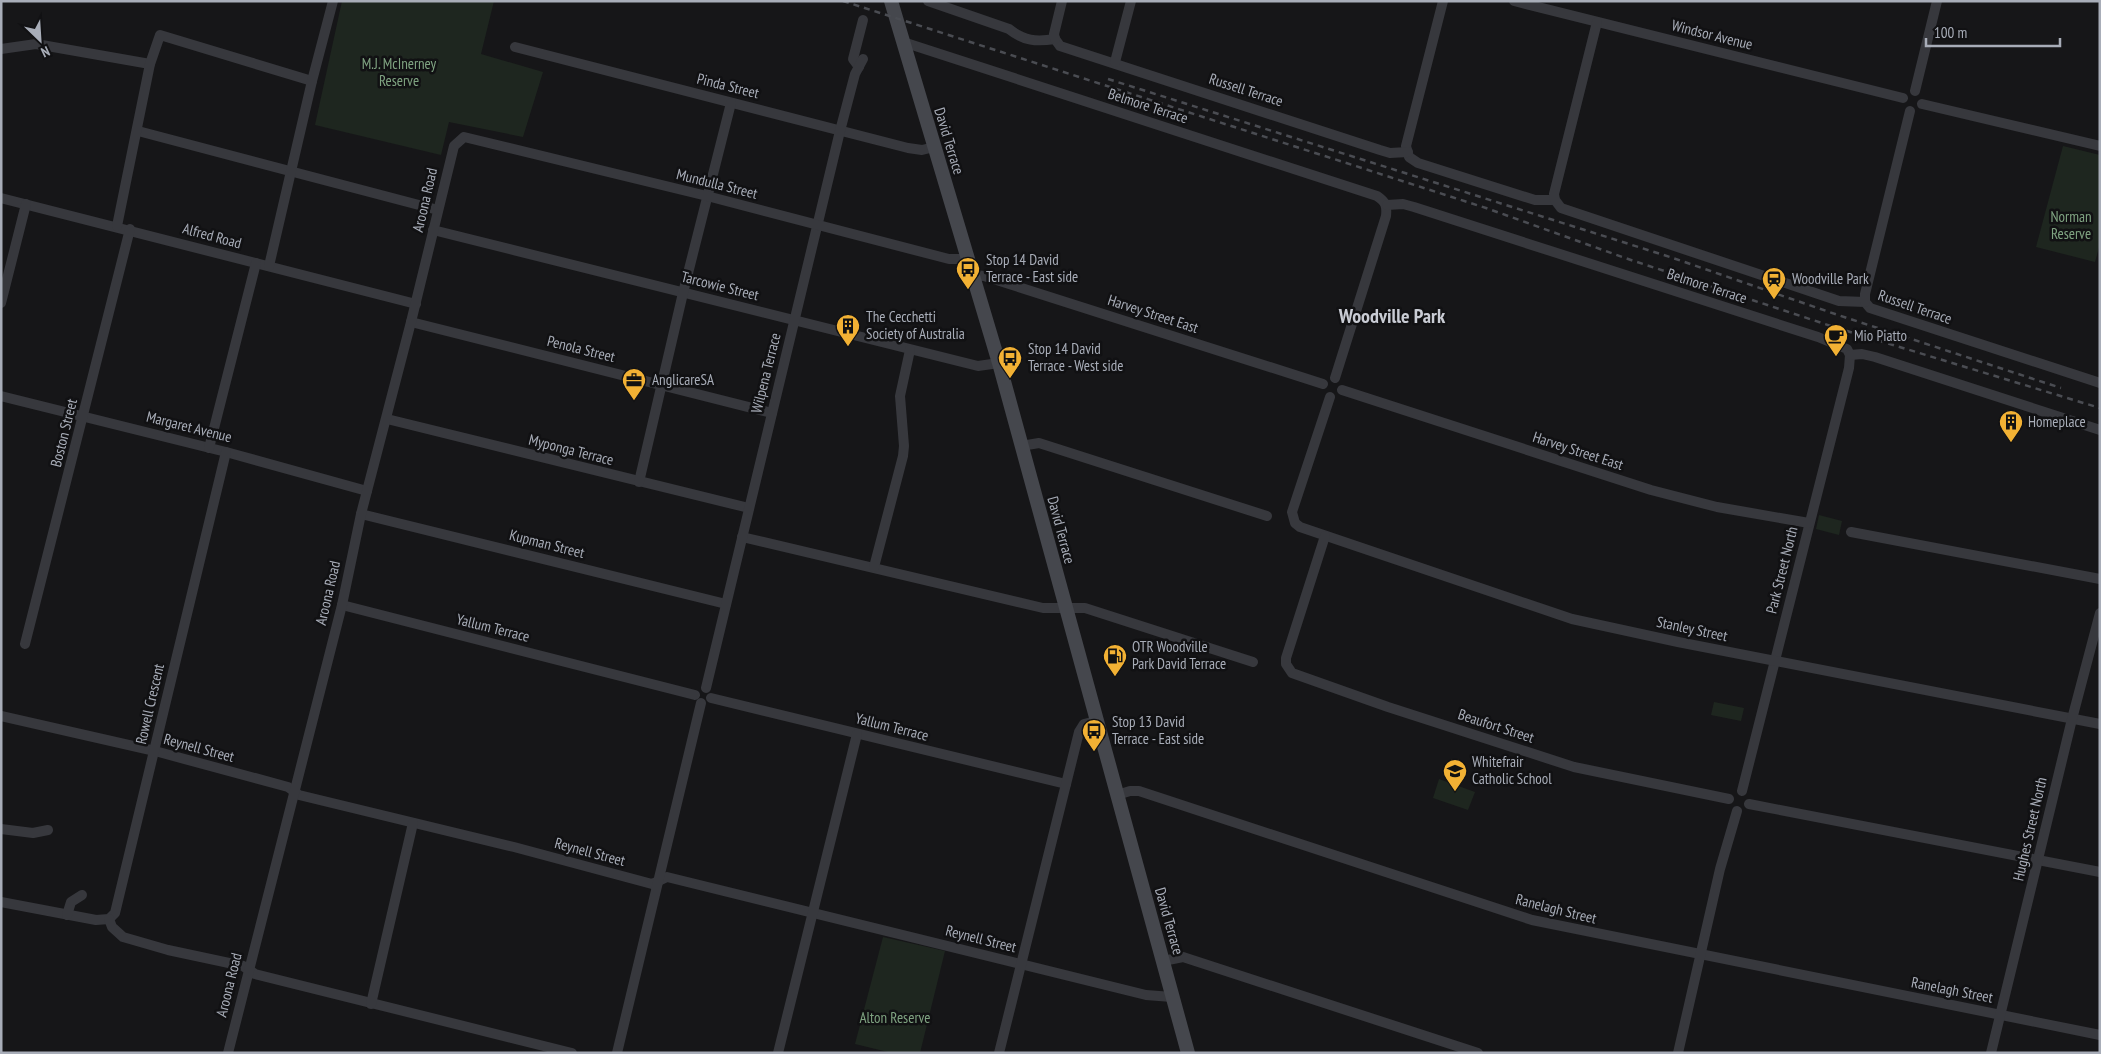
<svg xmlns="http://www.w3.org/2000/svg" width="2101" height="1054" font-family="'PT Sans Narrow',sans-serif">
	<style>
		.park { fill: #1e261f }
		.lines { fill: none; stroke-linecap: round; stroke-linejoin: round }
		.minor { stroke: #37383d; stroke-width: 10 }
		.secondary { stroke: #45474d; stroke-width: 14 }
		.rail { stroke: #4a4c52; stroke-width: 2.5; stroke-dasharray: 6 5; stroke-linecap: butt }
		.labels { text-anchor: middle; stroke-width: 5; stroke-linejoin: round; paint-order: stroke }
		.street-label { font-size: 15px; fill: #a8adb8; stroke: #111113 }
		.park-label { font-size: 15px; fill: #7fa381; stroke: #111113 }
		.poi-label { font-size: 15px; fill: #a8adb8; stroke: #111113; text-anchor: start }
		.district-label { font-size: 20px; font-weight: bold; fill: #c9ccd4; stroke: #111113 }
	</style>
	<rect width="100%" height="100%" fill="#161618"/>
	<g class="park">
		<path d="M 342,1 L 494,1 L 481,54 L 543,72 L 523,137 L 449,122 L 441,155 L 315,125 Z"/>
		<path d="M 2063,146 L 2100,155 L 2100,244 L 2095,262 L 2036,247 Z"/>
		<path d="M 1819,515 L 1842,521 L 1839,535 L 1816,529 Z"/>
		<path d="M 1714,702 L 1744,708 L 1741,721 L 1711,715 Z"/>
		<path d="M 1439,779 L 1475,792 L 1468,810 L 1433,798 Z"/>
		<path d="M 883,937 L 945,951 L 920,1053 L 892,1053 L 855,1044 Z"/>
	</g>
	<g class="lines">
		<g class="minor">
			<path d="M 928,1 L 1009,29 C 1024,41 1036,42 1055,39"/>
			<path d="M 1443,1 L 1406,146 L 1409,157 L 1418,163 L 1535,200 L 1555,200"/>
			<path d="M 1514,1 L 1903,98"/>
			<path d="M 1597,22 L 1554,194 L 1555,200 L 1561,208 L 1839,301 L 1865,302"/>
			<path d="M 1055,39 L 1060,46 L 1380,150 L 1390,153 L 1408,152"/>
			<path d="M 1055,39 L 1054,34 L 1062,1"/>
			<path d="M 903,42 L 1377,196 C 1386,202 1387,206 1386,216 L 1335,378"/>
			<path d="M 515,47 L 908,148 L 922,150 L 934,147"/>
			<path d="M 1,49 L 36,44 L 150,64"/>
			<path d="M 1115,62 L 1131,1"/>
			<path d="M 859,67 L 853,59 L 863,20"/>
			<path d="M 1915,91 L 1937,1"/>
			<path d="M 1922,104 L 2100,146"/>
			<path d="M 138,131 L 438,210"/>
			<path d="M 1,198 L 416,304"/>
			<path d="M 1387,205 L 1403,204 L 1414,207 L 1818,337 L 1847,349 L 1850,355 L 1849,368 L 1742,791"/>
			<path d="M 117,226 L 150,64 L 160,35 L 312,81"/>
			<path d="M 433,230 L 978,366 L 999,363"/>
			<path d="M 269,266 L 312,81 L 333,1"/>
			<path d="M 973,275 L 984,276 L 1323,384"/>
			<path d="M 1865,302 L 1870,308 L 2100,383"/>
			<path d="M 1865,302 L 1865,294 L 1910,111"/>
			<path d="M 1,303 L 26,204"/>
			<path d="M 411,322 L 772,413"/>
			<path d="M 1850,355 L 1862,354 L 1875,357 L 2100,430"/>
			<path d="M 1342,390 L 1651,490 L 1717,507 L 1809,523"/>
			<path d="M 1,396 L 226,452 L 367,491"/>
			<path d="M 1330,397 L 1292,512 L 1295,523 L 1300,527 L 1572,619 L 1678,642 L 2100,724"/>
			<path d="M 387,419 L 749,508"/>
			<path d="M 1021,446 L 1039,443 L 1267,516"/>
			<path d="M 209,448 L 256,263"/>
			<path d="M 639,482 L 683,293 L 731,103"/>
			<path d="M 361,514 L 726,604"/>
			<path d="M 1851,532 L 2100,579"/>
			<path d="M 1325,536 L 1286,658 L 1286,664 L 1292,673 L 1388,707 L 1574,767 L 1729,799"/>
			<path d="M 742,537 L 1043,608 L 1085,608 L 1253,662"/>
			<path d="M 874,567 L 903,456 L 904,446 L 900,396 L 910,350"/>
			<path d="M 342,605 L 695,695"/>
			<path d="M 25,644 L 130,229"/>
			<path d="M 706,688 L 840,131 L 855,74 L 863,59"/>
			<path d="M 711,698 L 1066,784"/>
			<path d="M 1,716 L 155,751 L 288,787 L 299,795 L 514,847 L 652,884 L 667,877 L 1146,995 L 1172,997"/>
			<path d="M 1117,795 L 1130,791 L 1139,791 L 1532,920 L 2100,1035"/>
			<path d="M 1749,804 L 2100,872"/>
			<path d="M 1,829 L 33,833 L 48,830"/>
			<path d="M 1,902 L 96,920 L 109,919 L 115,913 L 226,452"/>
			<path d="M 67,915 L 71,902 L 82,895"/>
			<path d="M 109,919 L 112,927 L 123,937 L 168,950 L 243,966 L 255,974 L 572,1053"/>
			<path d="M 1163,961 L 1183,957 L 1478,1053"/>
			<path d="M 371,1004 L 413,823"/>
			<path d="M 228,1053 L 342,605 L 361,514 L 411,322 L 454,146 L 464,137 L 707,196 L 949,259 L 968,259"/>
			<path d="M 617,1053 L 701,703"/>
			<path d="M 778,1053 L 857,734"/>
			<path d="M 999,1053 L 1079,732 L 1084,724 L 1096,721"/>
			<path d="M 1678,1053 L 1720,869 L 1737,811"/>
			<path d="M 1991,1053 L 2072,719 L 2100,613"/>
		</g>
		<path class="secondary" d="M 891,1 L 999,363 L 1188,1053"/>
		<g class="rail">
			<path d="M 843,1 L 1486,208 L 1625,258 L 1834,327 L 2100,408"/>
			<path d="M 1108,79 L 1670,257 L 1838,315 L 2061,388"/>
		</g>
	</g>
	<defs>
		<g id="bus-pin" transform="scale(1.25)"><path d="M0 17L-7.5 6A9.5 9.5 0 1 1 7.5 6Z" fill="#f2b134" stroke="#111113"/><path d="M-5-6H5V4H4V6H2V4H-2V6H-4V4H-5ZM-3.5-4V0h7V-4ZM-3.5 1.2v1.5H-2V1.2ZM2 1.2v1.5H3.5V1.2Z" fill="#111"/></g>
		<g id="station-pin" transform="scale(1.25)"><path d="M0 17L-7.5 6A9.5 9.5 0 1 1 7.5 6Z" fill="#f2b134" stroke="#111113"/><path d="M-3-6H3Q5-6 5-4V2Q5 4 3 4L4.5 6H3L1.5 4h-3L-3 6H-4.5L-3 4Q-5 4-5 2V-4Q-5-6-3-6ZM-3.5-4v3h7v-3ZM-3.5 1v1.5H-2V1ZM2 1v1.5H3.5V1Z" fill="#111"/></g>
		<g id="building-pin" transform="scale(1.25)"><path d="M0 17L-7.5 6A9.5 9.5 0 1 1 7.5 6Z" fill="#f2b134" stroke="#111113"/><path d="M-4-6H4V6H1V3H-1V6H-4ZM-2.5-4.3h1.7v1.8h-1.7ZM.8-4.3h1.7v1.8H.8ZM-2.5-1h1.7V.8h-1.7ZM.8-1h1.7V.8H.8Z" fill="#111"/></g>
		<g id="cafe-pin" transform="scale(1.25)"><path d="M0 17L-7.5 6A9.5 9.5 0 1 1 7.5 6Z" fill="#f2b134" stroke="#111113"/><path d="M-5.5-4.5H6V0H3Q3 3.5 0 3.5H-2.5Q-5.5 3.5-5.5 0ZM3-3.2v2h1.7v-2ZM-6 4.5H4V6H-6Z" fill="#111"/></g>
		<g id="office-pin" transform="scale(1.25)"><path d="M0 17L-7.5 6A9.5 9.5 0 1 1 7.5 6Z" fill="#f2b134" stroke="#111113"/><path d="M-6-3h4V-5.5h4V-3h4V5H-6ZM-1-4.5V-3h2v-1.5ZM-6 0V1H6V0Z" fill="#111"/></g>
		<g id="fuel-pin" transform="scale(1.25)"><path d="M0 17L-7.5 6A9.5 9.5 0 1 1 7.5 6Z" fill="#f2b134" stroke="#111113"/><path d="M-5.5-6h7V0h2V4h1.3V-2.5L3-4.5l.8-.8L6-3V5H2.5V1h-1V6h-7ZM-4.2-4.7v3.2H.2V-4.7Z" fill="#111"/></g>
		<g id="school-pin" transform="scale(1.25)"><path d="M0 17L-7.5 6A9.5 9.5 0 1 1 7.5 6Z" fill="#f2b134" stroke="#111113"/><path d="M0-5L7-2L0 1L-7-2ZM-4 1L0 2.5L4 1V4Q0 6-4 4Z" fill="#111"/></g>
	</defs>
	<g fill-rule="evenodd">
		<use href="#bus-pin" x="968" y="269"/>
		<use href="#station-pin" x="1774" y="279"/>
		<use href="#building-pin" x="848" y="326"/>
		<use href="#cafe-pin" x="1836" y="336"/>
		<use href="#bus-pin" x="1010" y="358"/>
		<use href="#office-pin" x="634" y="380"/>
		<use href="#building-pin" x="2011" y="422"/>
		<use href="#fuel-pin" x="1115" y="656"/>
		<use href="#bus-pin" x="1094" y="731"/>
		<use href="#school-pin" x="1455" y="771"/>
	</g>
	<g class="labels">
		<g class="street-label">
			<text transform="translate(1712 35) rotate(14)" y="5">Windsor Avenue</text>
			<text transform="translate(728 86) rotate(14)" y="5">Pinda Street</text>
			<text transform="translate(1246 90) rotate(18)" y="5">Russell Terrace</text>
			<text transform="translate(1148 106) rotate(18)" y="5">Belmore Terrace</text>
			<text transform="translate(949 141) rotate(73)" y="5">David Terrace</text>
			<text transform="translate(717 184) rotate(14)" y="5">Mundulla Street</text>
			<text transform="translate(425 200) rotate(-77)" y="5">Aroona Road</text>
			<text transform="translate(212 236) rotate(15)" y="5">Alfred Road</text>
			<text transform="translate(720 286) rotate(14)" y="5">Tarcowie Street</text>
			<text transform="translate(1707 286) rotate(18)" y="5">Belmore Terrace</text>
			<text transform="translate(1915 307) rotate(19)" y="5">Russell Terrace</text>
			<text transform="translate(1153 314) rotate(18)" y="5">Harvey Street East</text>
			<text transform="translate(581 349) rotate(14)" y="5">Penola Street</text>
			<text transform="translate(766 373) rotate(-76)" y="5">Wilpena Terrace</text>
			<text transform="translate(189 427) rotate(14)" y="5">Margaret Avenue</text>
			<text transform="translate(64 433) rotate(-76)" y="5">Boston Street</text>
			<text transform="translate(571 450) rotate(14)" y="5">Myponga Terrace</text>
			<text transform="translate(1578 451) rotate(18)" y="5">Harvey Street East</text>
			<text transform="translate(1061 530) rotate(75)" y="5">David Terrace</text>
			<text transform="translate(547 544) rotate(14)" y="5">Kupman Street</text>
			<text transform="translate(1782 570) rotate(-76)" y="5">Park Street North</text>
			<text transform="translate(328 593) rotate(-77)" y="5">Aroona Road</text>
			<text transform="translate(493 628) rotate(14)" y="5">Yallum Terrace</text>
			<text transform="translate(1692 629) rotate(12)" y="5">Stanley Street</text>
			<text transform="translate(150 704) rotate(-77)" y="5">Rowell Crescent</text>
			<text transform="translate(1496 726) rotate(18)" y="5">Beaufort Street</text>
			<text transform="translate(892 727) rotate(14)" y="5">Yallum Terrace</text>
			<text transform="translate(199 748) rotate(15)" y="5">Reynell Street</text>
			<text transform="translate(2030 829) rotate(-77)" y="5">Hughes Street North</text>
			<text transform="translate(590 852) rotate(15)" y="5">Reynell Street</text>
			<text transform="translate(1556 909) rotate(14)" y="5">Ranelagh Street</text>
			<text transform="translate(1169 921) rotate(74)" y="5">David Terrace</text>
			<text transform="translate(981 939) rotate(14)" y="5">Reynell Street</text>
			<text transform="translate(229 985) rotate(-76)" y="5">Aroona Road</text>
			<text transform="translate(1952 990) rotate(11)" y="5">Ranelagh Street</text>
		</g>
		<g class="park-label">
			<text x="399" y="69">M.J. McInerney<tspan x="399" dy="17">Reserve</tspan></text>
			<text x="2071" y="222">Norman<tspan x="2071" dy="17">Reserve</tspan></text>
			<text x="895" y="1023">Alton Reserve</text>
		</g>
		<g class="poi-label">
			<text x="986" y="265">Stop 14 David<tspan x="986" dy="17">Terrace - East side</tspan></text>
			<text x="1792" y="284">Woodville Park</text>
			<text x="866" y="322">The Cecchetti<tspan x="866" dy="17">Society of Australia</tspan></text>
			<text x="1854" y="341">Mio Piatto</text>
			<text x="1028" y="354">Stop 14 David<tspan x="1028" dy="17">Terrace - West side</tspan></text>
			<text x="652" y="385">AnglicareSA</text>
			<text x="2028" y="427">Homeplace</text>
			<text x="1132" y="652">OTR Woodville<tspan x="1132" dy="17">Park David Terrace</tspan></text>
			<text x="1112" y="727">Stop 13 David<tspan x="1112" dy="17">Terrace - East side</tspan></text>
			<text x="1472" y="767">Whitefrair<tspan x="1472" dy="17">Catholic School</tspan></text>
		</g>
		<g class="district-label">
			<text x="1392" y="323">Woodville Park</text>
		</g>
	</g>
	<rect width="2101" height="1054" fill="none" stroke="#a8adb8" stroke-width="5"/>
	<g transform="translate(40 40) rotate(155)" stroke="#111113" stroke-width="4" paint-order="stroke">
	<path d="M0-4L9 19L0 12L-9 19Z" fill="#a8adb8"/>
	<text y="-8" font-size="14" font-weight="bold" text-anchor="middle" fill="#a8adb8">N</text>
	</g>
	<path d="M1926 38v8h134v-8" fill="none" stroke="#a8adb8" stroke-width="2.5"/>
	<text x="1934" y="38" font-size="15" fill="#a8adb8" stroke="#111113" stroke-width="4" paint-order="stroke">100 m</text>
</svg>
